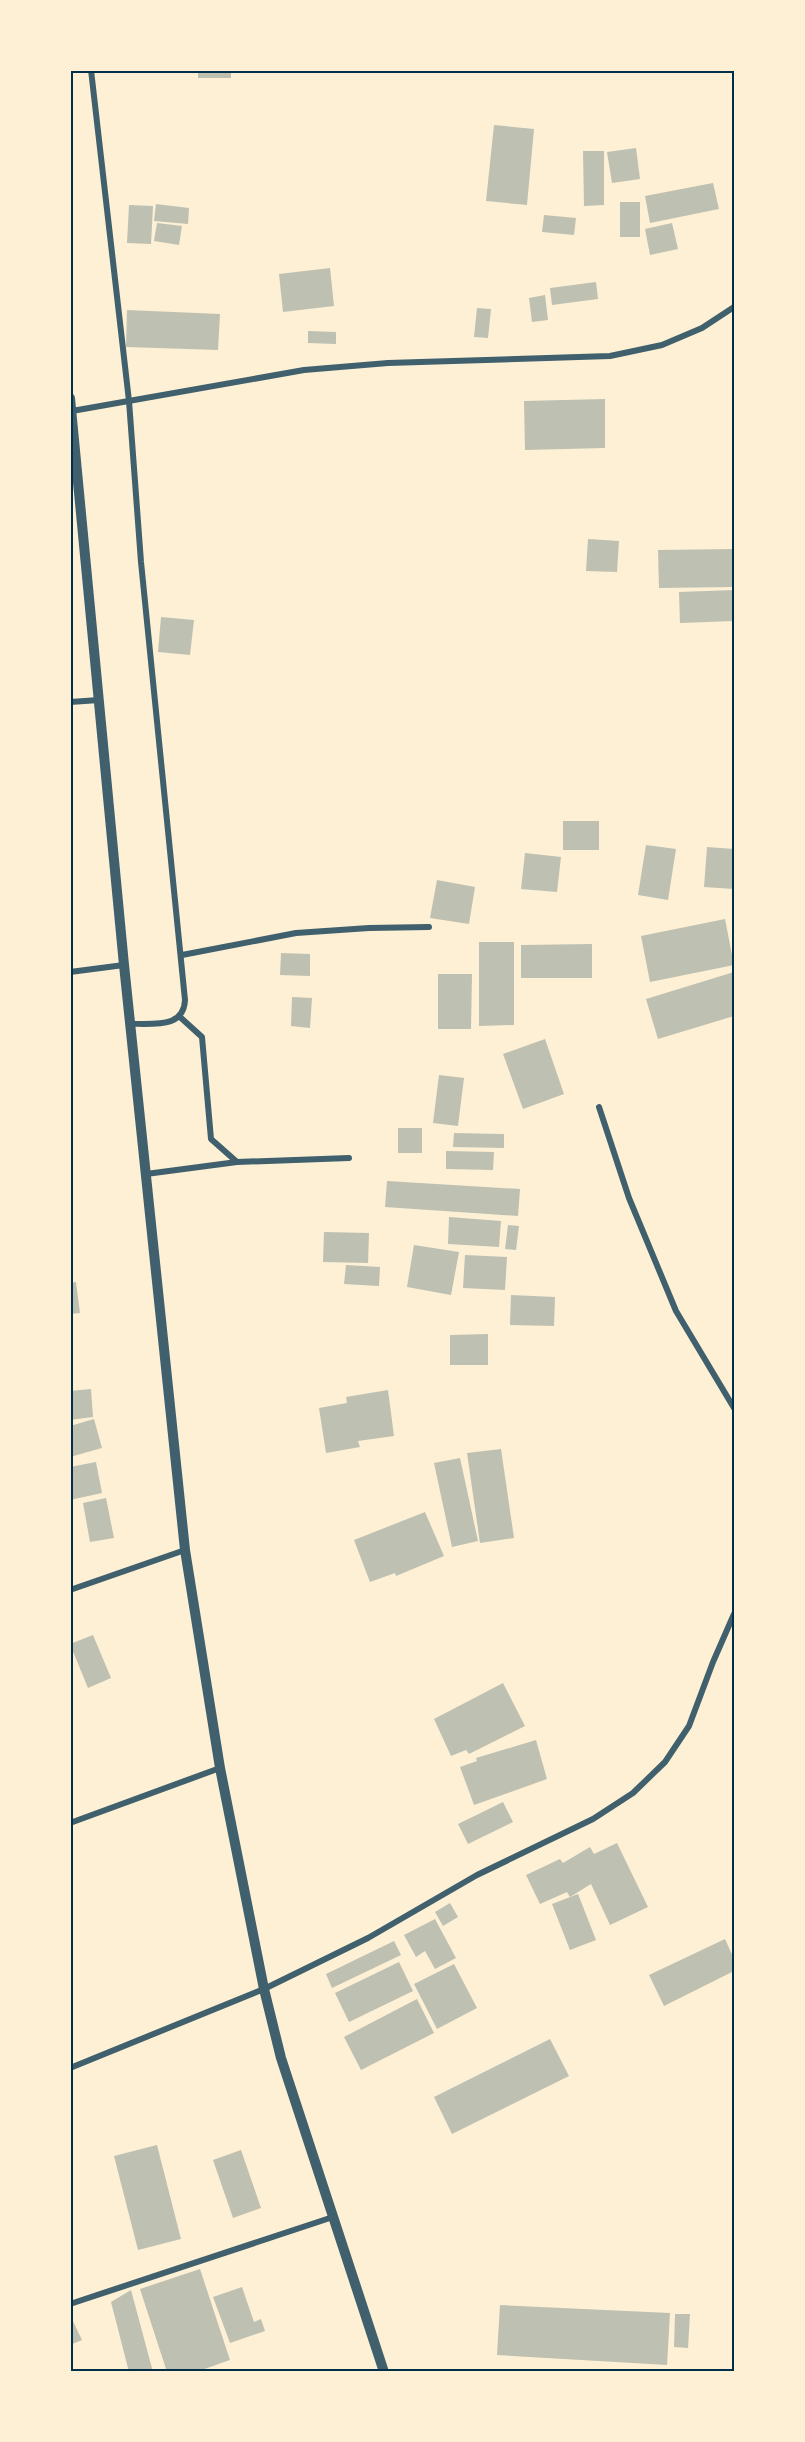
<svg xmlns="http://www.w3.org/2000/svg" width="805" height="2442" font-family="Cabin,sans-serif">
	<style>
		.building { fill: #bec0b2 }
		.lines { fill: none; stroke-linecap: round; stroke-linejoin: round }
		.minor { stroke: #3f606c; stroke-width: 6 }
		.tertiary { stroke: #3f606c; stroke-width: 10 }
		.neatline { fill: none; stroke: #003049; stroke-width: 2 }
	</style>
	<rect width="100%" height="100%" fill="#fdf0d5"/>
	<g class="building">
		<rect x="198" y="70" width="33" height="8"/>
		<path d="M 494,125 L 534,129 L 527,205 L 486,201 Z"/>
		<path d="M 636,148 L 640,179 L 612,183 L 607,152 Z"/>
		<path d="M 583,151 L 604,151 L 604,205 L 584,206 Z"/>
		<path d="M 713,183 L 719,209 L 650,223 L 645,196 Z"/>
		<rect x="620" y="202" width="20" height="35"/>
		<path d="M 156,204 L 189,208 L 188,224 L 154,221 Z"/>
		<path d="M 129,205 L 153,206 L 151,244 L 127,243 Z"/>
		<path d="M 544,215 L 576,218 L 574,235 L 542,232 Z"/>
		<path d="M 157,223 L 182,226 L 179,245 L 154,241 Z"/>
		<path d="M 672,223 L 678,249 L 650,255 L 645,229 Z"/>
		<path d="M 330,268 L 334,306 L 283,312 L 279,274 Z"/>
		<path d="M 596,282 L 598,299 L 552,305 L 550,288 Z"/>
		<path d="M 545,295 L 548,320 L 532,322 L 529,298 Z"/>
		<path d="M 477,308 L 491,309 L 488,338 L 474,337 Z"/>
		<path d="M 127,310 L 220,314 L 218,350 L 126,347 Z"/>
		<path d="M 308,331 L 336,332 L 336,344 L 308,343 Z"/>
		<path d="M 605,399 L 605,448 L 525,450 L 524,401 Z"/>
		<path d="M 588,539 L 619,541 L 617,572 L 586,571 Z"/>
		<path d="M 734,549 L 734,587 L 659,588 L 658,550 Z"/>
		<path d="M 734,590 L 734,621 L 680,623 L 679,592 Z"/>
		<path d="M 161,617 L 194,620 L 190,655 L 158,652 Z"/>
		<rect x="563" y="821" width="36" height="29"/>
		<path d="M 646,845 L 676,849 L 668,900 L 638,895 Z"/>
		<path d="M 707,847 L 734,849 L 734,889 L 704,887 Z"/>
		<path d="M 525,853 L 561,857 L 557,892 L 521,889 Z"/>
		<path d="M 437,880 L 475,887 L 469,924 L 430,918 Z"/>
		<path d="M 725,919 L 734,965 L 650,982 L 641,936 Z"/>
		<path d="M 479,942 L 514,942 L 514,1025 L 479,1026 Z"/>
		<path d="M 592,944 L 592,978 L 521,978 L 521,945 Z"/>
		<path d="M 281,953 L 310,954 L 310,976 L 280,975 Z"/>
		<path d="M 734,972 L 734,1016 L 658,1039 L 646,999 Z"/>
		<path d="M 438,974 L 472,974 L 471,1029 L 438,1029 Z"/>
		<path d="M 292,997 L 312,998 L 310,1028 L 291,1026 Z"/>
		<path d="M 545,1039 L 564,1094 L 523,1109 L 503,1054 Z"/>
		<path d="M 439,1075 L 464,1078 L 458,1126 L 433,1123 Z"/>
		<rect x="398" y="1128" width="24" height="25"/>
		<path d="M 454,1133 L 504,1134 L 504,1148 L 453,1147 Z"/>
		<path d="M 446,1151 L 494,1152 L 493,1170 L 446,1169 Z"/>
		<path d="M 387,1181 L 520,1189 L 518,1216 L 385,1207 Z"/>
		<path d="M 449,1217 L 501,1221 L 499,1247 L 448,1244 Z"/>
		<path d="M 508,1225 L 519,1226 L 516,1250 L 505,1249 Z"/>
		<path d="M 324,1232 L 369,1233 L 368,1263 L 323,1262 Z"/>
		<path d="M 414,1245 L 459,1252 L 451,1295 L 407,1287 Z"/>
		<path d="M 465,1255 L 507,1257 L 505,1290 L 463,1288 Z"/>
		<path d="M 346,1265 L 380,1267 L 379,1286 L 344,1284 Z"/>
		<path d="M 76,1282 L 80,1313 L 70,1314 L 70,1283 Z"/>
		<path d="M 511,1295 L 555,1297 L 554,1326 L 510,1325 Z"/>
		<path d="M 488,1334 L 488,1365 L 450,1365 L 450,1335 Z"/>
		<path d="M 91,1389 L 93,1417 L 70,1420 L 70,1391 Z"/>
		<path d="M 388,1390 L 394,1436 L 358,1441 L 360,1447 L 326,1453 L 319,1408 L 347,1403 L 346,1397 Z"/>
		<path d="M 94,1419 L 102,1448 L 70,1457 L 70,1426 Z"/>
		<path d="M 501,1449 L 514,1538 L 480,1543 L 467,1453 Z"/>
		<path d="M 460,1458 L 478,1541 L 452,1547 L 434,1463 Z"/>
		<path d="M 96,1462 L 102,1493 L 70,1500 L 70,1467 Z"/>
		<path d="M 106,1498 L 114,1538 L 90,1542 L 83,1503 Z"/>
		<path d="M 425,1512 L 444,1556 L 396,1576 L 395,1573 L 370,1582 L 354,1540 Z"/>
		<path d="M 93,1635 L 111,1678 L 88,1688 L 70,1644 Z"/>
		<path d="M 503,1683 L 525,1726 L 469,1754 L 466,1750 L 451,1756 L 434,1719 Z"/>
		<path d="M 536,1740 L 547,1779 L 474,1805 L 460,1767 L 477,1761 L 476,1758 Z"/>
		<path d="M 503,1802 L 513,1822 L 468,1844 L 458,1824 Z"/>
		<path d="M 617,1843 L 648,1907 L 610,1925 L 591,1884 L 570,1897 L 567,1892 L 540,1904 L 526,1875 L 560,1859 L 563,1863 L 590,1847 L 594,1854 Z"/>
		<path d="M 578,1894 L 596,1940 L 570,1950 L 552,1904 Z"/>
		<path d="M 450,1903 L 458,1917 L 443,1926 L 435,1912 Z"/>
		<path d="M 435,1919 L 456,1958 L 435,1969 L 425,1951 L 416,1957 L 404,1935 Z"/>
		<path d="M 725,1939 L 734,1959 L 734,1971 L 664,2006 L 649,1975 Z"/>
		<path d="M 394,1941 L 401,1955 L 332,1988 L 326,1974 Z"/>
		<path d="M 399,1962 L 413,1991 L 349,2022 L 335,1993 Z"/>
		<path d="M 454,1964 L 477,2008 L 437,2029 L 414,1984 Z"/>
		<path d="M 417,1999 L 434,2033 L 361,2070 L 344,2037 Z"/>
		<path d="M 550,2039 L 569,2076 L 452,2134 L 434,2097 Z"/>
		<path d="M 157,2145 L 181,2239 L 138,2250 L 114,2156 Z"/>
		<path d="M 241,2150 L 261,2208 L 233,2218 L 213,2160 Z"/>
		<path d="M 200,2269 L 230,2360 L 196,2372 L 167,2372 L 140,2289 Z"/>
		<path d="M 242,2287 L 254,2322 L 261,2319 L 265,2331 L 230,2343 L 213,2297 Z"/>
		<path d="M 131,2290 L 153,2372 L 129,2372 L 111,2302 Z"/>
		<path d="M 500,2305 L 670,2313 L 667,2365 L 497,2355 Z"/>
		<path d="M 675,2314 L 690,2314 L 688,2348 L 674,2347 Z"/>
		<path d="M 70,2315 L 82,2340 L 70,2345 Z"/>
	</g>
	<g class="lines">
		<g class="minor">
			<path d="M 91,70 L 129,401 L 141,562 L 185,1000 C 184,1029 152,1023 131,1024"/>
			<path d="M 72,411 L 304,370 L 388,363 L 610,356 L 662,345 L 702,328 L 734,307"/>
			<path d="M 70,702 L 99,700"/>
			<path d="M 182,955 L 296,933 L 369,928 L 429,927"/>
			<path d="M 70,972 L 124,965"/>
			<path d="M 180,1017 L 202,1037 L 211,1139 L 237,1162 L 349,1158"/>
			<path d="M 599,1107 L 629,1198 L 676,1311 L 734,1408"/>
			<path d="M 146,1174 L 237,1162"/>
			<path d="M 70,1590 L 185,1550"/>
			<path d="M 70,1823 L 220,1768"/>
			<path d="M 70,2068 L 264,1989 L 368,1938 L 477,1875 L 593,1819 L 633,1793 L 665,1762 L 689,1726 L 713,1662 L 734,1614"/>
			<path d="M 70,2304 L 333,2217"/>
		</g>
		<path class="tertiary" d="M 70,398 L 124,965 L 185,1550 L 220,1768 L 264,1989 L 281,2058 L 384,2372"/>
	</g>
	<rect width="805" height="2442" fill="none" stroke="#fdf0d5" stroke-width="144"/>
	<rect x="72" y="72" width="661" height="2298" class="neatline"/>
</svg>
